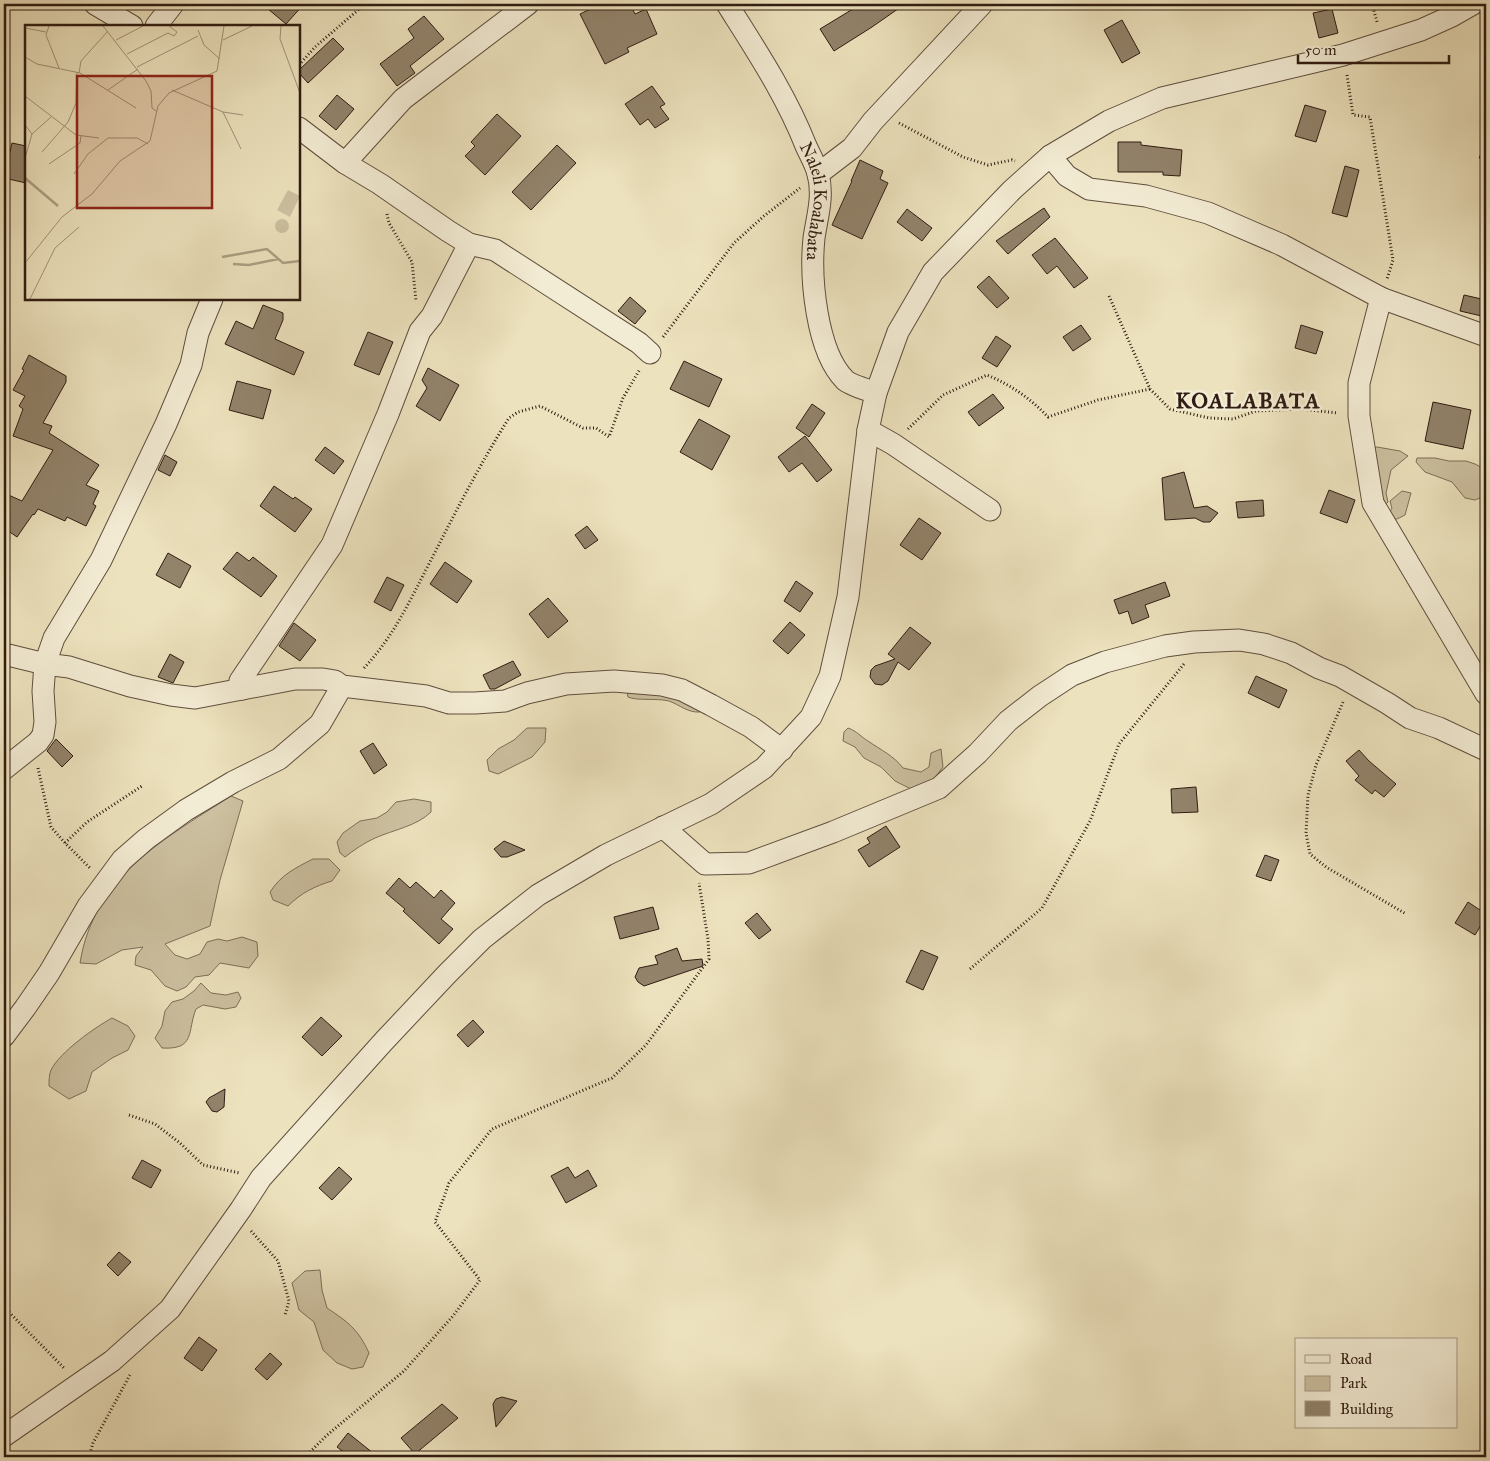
<svg xmlns="http://www.w3.org/2000/svg" width="1490" height="1461" font-family="'IM FELL Great Primer',serif">
	<style>
		.green { fill: #ccc0a0; stroke: #7e6e59 }
		.building { fill: #92836b; stroke: #301c12 }
		.lines { fill: none; stroke-linecap: round; stroke-linejoin: round }
		.minor-casing { stroke: #5f4e3d; stroke-width: 23 }
		.path { stroke: #301c12; stroke-width: 3; stroke-dasharray: 1 2.5; stroke-linecap: butt }
		.minor { stroke: #f3ecd4; stroke-width: 21 }
		.labels { text-anchor: middle; stroke-width: 5; stroke-linejoin: round; paint-order: stroke }
		.street-label { font-size: 18px; fill: #301c12; stroke: #f3ecd4 }
		.district-label { font-size: 22px; font-weight: bold; letter-spacing: 1px; fill: #301c12; stroke: #f3ecd4 }
		.inset-river { fill: none; stroke: #ac9f83; stroke-width: 2.5 }
		.inset-road { fill: none; stroke: #a19379; stroke-width: 1 }
		.view { fill: #8f2418; fill-opacity: 0.15; stroke: #8f2418; stroke-width: 2.5 }
		.inset-edge { fill: none; stroke: #301c12; stroke-width: 2.5 }
	</style>
	<rect width="100%" height="100%" fill="#ece2bd"/>
	<filter id="stains"><feTurbulence type="fractalNoise" baseFrequency=".004" numOctaves="4"/><feColorMatrix values="0 0 0 0 .2 0 0 0 0 .09 0 0 0 0 .02 0 0 0 .5 -.17"/></filter>
	<radialGradient id="worn" r=".72"><stop offset=".6" stop-color="#630" stop-opacity="0"/><stop offset="1" stop-color="#630" stop-opacity=".3"/></radialGradient>
	<g class="green">
		<path d="M 1377,447 L 1400,451 L 1408,456 L 1391,470 L 1386,493 L 1388,502 L 1384,506 L 1370,448 Z"/>
		<path d="M 1417,458 L 1435,458 L 1449,461 L 1466,461 L 1475,464 L 1481,467 L 1486,467 L 1486,497 L 1485,496 L 1475,500 L 1465,498 L 1452,482 L 1425,472 L 1416,462 Z"/>
		<path d="M 1402,491 L 1411,493 L 1405,515 L 1397,519 L 1389,519 L 1388,513 L 1392,509 L 1390,501 Z"/>
		<path d="M 650,689 L 699,705 L 700,712 C 688,713 680,705 669,701 C 657,698 636,701 628,697 L 627,692 Z"/>
		<path d="M 527,728 L 546,728 L 545,742 L 532,757 L 498,774 L 489,771 L 487,760 L 498,749 L 514,740 Z"/>
		<path d="M 848,728 C 857,731 861,737 868,741 C 881,750 894,756 903,768 L 921,772 L 929,767 L 931,753 L 941,749 L 943,767 L 929,785 L 911,789 L 895,781 L 881,767 L 864,758 L 855,747 L 843,741 L 844,732 Z"/>
		<path d="M 231,796 L 243,801 L 220,880 L 210,926 L 165,944 L 175,955 L 187,959 L 200,954 L 207,942 L 218,939 L 227,941 L 242,937 L 257,942 L 258,956 L 249,968 L 220,963 L 209,975 L 195,977 L 186,987 L 177,991 L 165,986 L 151,970 L 135,965 L 136,956 L 143,947 L 122,950 L 96,964 L 80,963 C 94,876 164,839 231,796 Z"/>
		<path d="M 414,799 L 431,802 L 431,812 C 417,826 393,830 375,838 C 364,843 354,850 345,857 L 340,853 L 337,842 L 343,833 L 360,821 L 377,818 L 387,812 L 396,802 Z"/>
		<path d="M 313,859 L 329,859 L 340,870 L 332,881 C 315,886 301,893 288,906 L 273,900 L 270,892 C 281,875 295,868 313,859 Z"/>
		<path d="M 201,983 L 211,993 L 226,995 L 238,992 L 241,998 L 236,1007 L 225,1009 L 203,1005 L 196,1009 C 187,1031 196,1050 162,1048 L 155,1038 L 162,1026 L 165,1011 L 172,1002 L 183,999 L 194,991 Z"/>
		<path d="M 112,1018 L 128,1026 L 135,1036 L 128,1050 L 112,1058 L 92,1072 L 86,1091 L 69,1099 L 49,1086 C 49,1081 49,1074 51,1070 C 60,1052 94,1028 112,1018 Z"/>
		<path d="M 320,1270 L 322,1290 L 327,1308 C 348,1322 358,1329 369,1353 L 363,1367 L 352,1369 L 337,1363 L 323,1350 L 314,1322 L 299,1310 L 292,1283 L 305,1271 Z"/>
	</g>
	<g class="building">
		<path d="M 262,4 L 304,4 L 286,24 Z"/>
		<path d="M 601,4 L 630,4 L 635,14 L 646,9 L 657,34 L 627,48 L 629,52 L 605,64 L 580,14 Z"/>
		<path d="M 861,4 L 905,4 L 872,27 L 834,51 L 820,29 Z"/>
		<path d="M 1332,9 L 1338,33 L 1319,38 L 1313,13 Z"/>
		<path d="M 424,16 L 444,39 L 410,66 L 415,73 L 397,86 L 380,64 L 414,38 L 408,29 Z"/>
		<path d="M 1122,20 L 1140,53 L 1122,63 L 1104,30 Z"/>
		<path d="M 333,38 L 344,49 L 308,83 L 299,73 L 299,70 Z"/>
		<path d="M 652,86 L 665,104 L 660,107 L 669,119 L 655,128 L 648,119 L 640,125 L 625,104 Z"/>
		<path d="M 337,95 L 354,109 L 336,130 L 319,116 Z"/>
		<path d="M 1305,105 L 1326,111 L 1316,142 L 1295,136 Z"/>
		<path d="M 497,114 L 521,136 L 485,175 L 465,156 L 475,146 L 471,142 Z"/>
		<path d="M 1118,142 L 1141,142 L 1141,145 L 1182,150 L 1180,176 L 1163,175 L 1163,172 L 1118,172 Z"/>
		<path d="M 12,143 L 26,146 L 26,183 L 4,178 Z"/>
		<path d="M 557,145 L 576,163 L 531,210 L 512,192 Z"/>
		<path d="M 860,160 L 883,171 L 880,179 L 888,183 L 862,239 L 832,225 L 852,181 L 851,181 Z"/>
		<path d="M 1345,166 L 1359,170 L 1347,217 L 1332,213 Z"/>
		<path d="M 1044,208 L 1050,217 L 1008,254 L 996,241 Z"/>
		<path d="M 907,209 L 932,228 L 922,241 L 897,222 Z"/>
		<path d="M 1055,238 L 1088,278 L 1074,288 L 1057,266 L 1047,274 L 1032,255 Z"/>
		<path d="M 989,276 L 1009,298 L 997,308 L 977,287 Z"/>
		<path d="M 1464,295 L 1486,300 L 1486,317 L 1460,311 Z"/>
		<path d="M 630,297 L 646,311 L 635,324 L 618,311 Z"/>
		<path d="M 263,305 L 283,313 L 283,320 L 275,339 L 304,352 L 294,375 L 225,344 L 236,321 L 253,329 Z"/>
		<path d="M 1081,325 L 1091,339 L 1073,351 L 1063,337 Z"/>
		<path d="M 1301,325 L 1323,332 L 1316,354 L 1295,348 Z"/>
		<path d="M 368,332 L 393,342 L 379,375 L 354,365 Z"/>
		<path d="M 996,336 L 1011,346 L 997,367 L 982,358 Z"/>
		<path d="M 29,355 L 66,376 L 66,382 L 43,423 L 52,426 L 49,433 L 99,465 L 86,485 L 99,491 L 93,504 L 96,506 L 86,526 L 67,517 L 65,521 L 38,509 L 34,515 L 33,514 L 17,537 L 4,528 L 4,493 L 22,501 L 53,450 L 13,436 L 23,409 L 19,406 L 25,396 L 13,390 L 24,370 L 22,369 Z"/>
		<path d="M 684,361 L 722,379 L 709,407 L 670,389 Z"/>
		<path d="M 428,368 L 459,385 L 440,421 L 416,406 L 427,388 L 422,380 Z"/>
		<path d="M 237,381 L 271,390 L 263,419 L 229,410 Z"/>
		<path d="M 993,394 L 1004,408 L 979,426 L 968,412 Z"/>
		<path d="M 1433,402 L 1471,410 L 1463,449 L 1425,441 Z"/>
		<path d="M 812,404 L 825,413 L 809,437 L 796,428 Z"/>
		<path d="M 699,419 L 730,436 L 712,470 L 680,452 Z"/>
		<path d="M 805,436 L 832,470 L 817,482 L 802,463 L 789,472 L 778,457 Z"/>
		<path d="M 325,447 L 344,461 L 334,474 L 315,460 Z"/>
		<path d="M 165,455 L 177,462 L 170,476 L 158,470 Z"/>
		<path d="M 1184,472 L 1194,508 L 1207,506 L 1218,513 L 1210,522 L 1203,522 L 1195,518 L 1165,520 L 1162,478 Z"/>
		<path d="M 274,486 L 293,499 L 295,497 L 312,509 L 295,532 L 260,506 Z"/>
		<path d="M 1329,490 L 1355,500 L 1347,523 L 1320,513 Z"/>
		<path d="M 1263,500 L 1264,516 L 1238,518 L 1236,502 Z"/>
		<path d="M 919,518 L 941,533 L 922,560 L 900,545 Z"/>
		<path d="M 587,526 L 598,540 L 585,549 L 575,535 Z"/>
		<path d="M 237,552 L 249,561 L 253,557 L 277,576 L 261,597 L 223,569 Z"/>
		<path d="M 168,553 L 191,566 L 180,588 L 156,575 Z"/>
		<path d="M 445,562 L 472,581 L 457,603 L 430,584 Z"/>
		<path d="M 387,577 L 404,585 L 391,611 L 374,602 Z"/>
		<path d="M 796,581 L 813,593 L 800,612 L 784,601 Z"/>
		<path d="M 1165,582 L 1170,596 L 1145,605 L 1149,617 L 1132,624 L 1128,611 L 1119,614 L 1114,600 Z"/>
		<path d="M 548,598 L 568,621 L 548,638 L 529,614 Z"/>
		<path d="M 790,622 L 805,635 L 788,654 L 773,641 Z"/>
		<path d="M 294,623 L 316,640 L 300,661 L 279,646 Z"/>
		<path d="M 910,627 L 931,643 L 909,670 L 898,662 L 888,681 L 882,685 L 875,684 L 870,677 L 871,670 L 875,666 L 895,659 L 888,654 Z"/>
		<path d="M 170,654 L 184,662 L 173,683 L 158,677 Z"/>
		<path d="M 513,661 L 521,675 L 495,689 L 490,689 L 483,675 Z"/>
		<path d="M 1256,676 L 1287,690 L 1279,708 L 1248,693 Z"/>
		<path d="M 56,739 L 73,756 L 62,767 L 47,751 Z"/>
		<path d="M 373,743 L 387,765 L 374,774 L 360,751 Z"/>
		<path d="M 1359,750 L 1369,761 L 1396,784 L 1384,797 L 1375,790 L 1372,794 L 1355,780 L 1359,776 L 1346,761 Z"/>
		<path d="M 1196,787 L 1198,812 L 1172,813 L 1171,789 Z"/>
		<path d="M 886,826 L 900,847 L 869,867 L 858,850 L 870,843 L 867,838 Z"/>
		<path d="M 504,841 L 525,850 L 507,857 L 501,857 L 494,849 Z"/>
		<path d="M 1265,855 L 1279,860 L 1271,881 L 1256,876 Z"/>
		<path d="M 399,878 L 410,888 L 416,882 L 434,898 L 441,890 L 455,903 L 441,919 L 453,929 L 439,944 L 403,911 L 405,909 L 386,893 Z"/>
		<path d="M 1468,902 L 1486,914 L 1486,917 L 1475,935 L 1455,923 Z"/>
		<path d="M 653,907 L 659,929 L 620,939 L 614,917 Z"/>
		<path d="M 757,913 L 771,930 L 759,939 L 745,923 Z"/>
		<path d="M 677,948 L 682,961 L 702,959 L 703,966 L 647,985 L 644,986 L 638,982 L 635,977 L 639,968 L 658,964 L 655,956 Z"/>
		<path d="M 921,950 L 938,957 L 923,990 L 906,982 Z"/>
		<path d="M 321,1017 L 342,1036 L 322,1056 L 302,1037 Z"/>
		<path d="M 473,1020 L 484,1032 L 468,1047 L 457,1035 Z"/>
		<path d="M 225,1089 L 224,1107 L 217,1112 L 212,1111 L 206,1102 L 209,1098 Z"/>
		<path d="M 142,1160 L 161,1170 L 151,1188 L 132,1178 Z"/>
		<path d="M 339,1167 L 352,1179 L 332,1200 L 319,1188 Z"/>
		<path d="M 568,1167 L 575,1178 L 588,1170 L 597,1186 L 566,1203 L 551,1176 Z"/>
		<path d="M 119,1252 L 131,1262 L 118,1276 L 107,1265 Z"/>
		<path d="M 199,1337 L 217,1350 L 202,1371 L 184,1358 Z"/>
		<path d="M 270,1353 L 282,1364 L 267,1380 L 255,1369 Z"/>
		<path d="M 502,1397 L 517,1401 L 496,1427 L 493,1404 L 496,1399 Z"/>
		<path d="M 442,1404 L 458,1418 L 415,1454 L 401,1438 Z"/>
		<path d="M 348,1433 L 378,1457 L 350,1457 L 337,1447 Z"/>
	</g>
	<g class="lines">
		<g class="minor-casing">
			<g id="minor">
				<path d="M 95,4 L 132,26"/>
				<path id="s1" d="M 727,4 C 756,50 786,95 806,146 C 810,155 816,165 818,174 C 824,196 817,217 814,238 C 810,277 816,351 845,380 C 850,385 868,390 876,393"/>
				<path d="M 156,26 L 173,4"/>
				<path d="M 299,128 L 345,163 L 380,184 L 448,231 L 469,244 L 495,250 L 639,343 L 650,353"/>
				<path d="M 1050,156 L 1067,176 L 1089,189 L 1146,196 L 1208,213 L 1282,245 L 1381,298 L 1486,336"/>
				<path d="M 345,163 L 403,99 L 528,4"/>
				<path d="M 818,174 L 852,148 L 873,121 L 982,4"/>
				<path d="M 1381,298 L 1359,383 L 1359,416 L 1373,503 L 1486,694"/>
				<path d="M 868,430 L 893,444 L 990,510"/>
				<path d="M 4,654 L 45,664 L 69,667 L 130,686 L 171,695 L 195,698 L 295,679 L 323,679 L 335,681 L 342,686 L 426,696 L 449,703 L 475,703 L 505,701 L 527,693 L 566,684 L 614,681 L 662,685 L 682,690 L 711,705 L 751,727 L 782,750"/>
				<path d="M 242,689 L 240,681 L 332,545 L 388,414 L 420,331 L 432,316 L 469,244"/>
				<path d="M 4,769 L 38,742 L 43,735 L 45,722 L 43,691 L 45,664 L 54,638 L 101,560 L 166,424 L 191,365 L 198,333 L 212,299"/>
				<path d="M 663,827 L 705,864 L 749,863 L 833,832 L 939,788 L 978,753 L 1008,721 L 1040,696 L 1072,675 L 1105,662 L 1165,646 L 1194,642 L 1239,640 L 1264,644 L 1291,653 L 1319,668 L 1340,676 L 1387,703 L 1410,718 L 1439,728 L 1486,750"/>
				<path d="M 4,1036 L 25,1008 L 49,973 L 88,906 L 122,860 L 146,839 L 186,810 L 233,782 L 279,759 L 320,724 L 342,686"/>
				<path d="M 4,1436 L 112,1361 L 170,1309 L 241,1209 L 261,1178 L 384,1041 L 447,974 L 482,939 L 538,895 L 606,855 L 711,804 L 764,768 L 811,717 L 830,676 L 848,597 L 868,430 L 876,393 L 898,332 L 933,272 L 1012,190 L 1050,156 L 1109,121 L 1162,98 L 1343,55 L 1421,30 L 1452,16 L 1473,4"/>
			</g>
		</g>
		<g class="path">
			<path d="M 1372,4 L 1377,22"/>
			<path d="M 299,65 L 315,47 L 365,4"/>
			<path d="M 1347,75 L 1353,115 L 1370,117 L 1393,260 L 1387,279"/>
			<path d="M 899,123 L 963,157 L 988,165 L 1012,160 L 1015,161"/>
			<path d="M 1479,157 L 1486,158"/>
			<path d="M 387,214 L 389,223 L 412,262 L 416,301"/>
			<path d="M 1109,296 L 1150,389 L 1170,409 L 1209,418 L 1233,419 L 1256,411 L 1300,409 L 1338,413"/>
			<path d="M 663,337 L 734,243 L 764,216 L 800,188"/>
			<path d="M 908,429 L 943,395 L 987,375 C 1011,385 1030,398 1048,417 L 1098,400 L 1150,389"/>
			<path d="M 364,668 C 395,635 411,598 432,558 C 456,511 480,464 509,418 L 518,412 L 540,406 L 583,428 L 596,428 L 609,437 L 623,398 L 640,369"/>
			<path d="M 1343,702 L 1316,765 L 1308,795 L 1306,833 L 1310,854 L 1326,867 L 1406,914"/>
			<path d="M 38,768 L 51,827 L 65,843 L 91,869"/>
			<path d="M 65,843 L 87,822 L 142,786"/>
			<path d="M 970,969 L 1042,908 L 1090,821 L 1119,744 L 1184,664"/>
			<path d="M 129,1115 L 155,1124 L 180,1143 L 203,1165 L 240,1173"/>
			<path d="M 251,1231 L 278,1261 L 289,1301 L 285,1315"/>
			<path d="M 4,1307 L 65,1369"/>
			<path d="M 89,1457 L 93,1443 L 131,1373"/>
			<path d="M 305,1457 L 326,1436 L 404,1371 L 453,1316 L 480,1280 L 435,1222 L 449,1183 L 492,1129 L 612,1078 L 646,1045 L 709,959 L 708,939 L 699,883"/>
		</g>
		<use href="#minor" class="minor"/>
	</g>
	<g class="labels">
		<g class="street-label">
			<text dy="6" stroke="none"><textPath href="#s1" startOffset="220">Naleli Koalabata</textPath></text>
		</g>
		<g class="district-label">
			<text x="1248" y="408">KOALABATA</text>
		</g>
	</g>
	<g transform="translate(25 25)">
		<rect width="275" height="275" fill="#ece2bd"/>
		<path d="M 263,165 L 275,171 L 265,192 L 252,185 ZM250 201a7 7 0 1 1 14 0a7 7 0 1 1-14 0Z" fill="#ccc0a0"/>
		<path class="inset-river" d="M 0,153 L 33,181M 197,232 L 242,224 L 258,238 L 275,236M 208,239 L 224,240 L 253,234"/>
		<path class="inset-road" d="M 24,1 L 21,10 L 34,43M 78,1 L 121,56 L 126,66 L 127,83 L 131,86M 256,1 L 255,14 L 275,68M 0,3 L 21,7M 173,5 L 179,20 L 195,34M 91,15 L 118,1M 198,15 L 227,1M 102,29 L 143,8 L 149,11 L 152,7 L 144,1M 0,32 L 12,39 L 55,48 L 111,83M 112,42 L 173,11M 54,48 L 56,36 L 83,6M 83,65 L 113,44M 147,65 L 198,87 L 216,124M 0,71 L 51,110 L 74,113M 198,87 L 218,90M 0,100 L 7,109 L 26,92M 17,127 L 43,97 L 51,78 L 52,48M 0,133 L 7,109M 24,139 L 55,118 L 56,111M 49,149 L 63,129 L 83,113 L 112,113 L 123,119M 0,238 L 37,192 L 67,169 L 95,136 L 125,116 L 133,81 L 144,68 L 192,46 L 199,1M 5,274 L 30,223 L 54,202"/>
		<path class="view" d="M 52,51 L 187,51 L 187,183 L 52,183 Z"/>
		<rect width="275" height="275" class="inset-edge"/>
	</g>
	<rect width="1490" height="1461" fill="none" stroke="#ece2bd" stroke-width="20"/>
	<rect x="5" y="5" width="1480" height="1451" fill="none" stroke="#301c12" stroke-width="2.5"/>
	<rect x="10" y="10" width="1470" height="1441" fill="none" stroke="#301c12"/>
	<rect x="1295" y="1338" width="162" height="90" fill="#f3ecd4" stroke="#a59986"/>
	<rect x="1305" y="1355" width="25" height="8" fill="#f3ecd4" stroke="#a59986"/>
	<text x="1340" y="1364" font-size="15" fill="#301c12">Road</text>
	<rect x="1305" y="1376" width="25" height="15" fill="#ccc0a0" stroke="#a59986"/>
	<text x="1340" y="1388" font-size="15" fill="#301c12">Park</text>
	<rect x="1305" y="1401" width="25" height="15" fill="#92836b" stroke="#a59986"/>
	<text x="1340" y="1414" font-size="15" fill="#301c12">Building</text>
	<path d="M1298 55v8h151v-8" fill="none" stroke="#301c12" stroke-width="2.5"/>
	<text x="1305" y="55" font-size="15" fill="#301c12" stroke="#f3ecd4" stroke-width="4" paint-order="stroke">50 m</text>
	<rect width="100%" height="100%" filter="url(#stains)"/>
	<rect width="100%" height="100%" fill="url(#worn)"/>
</svg>
